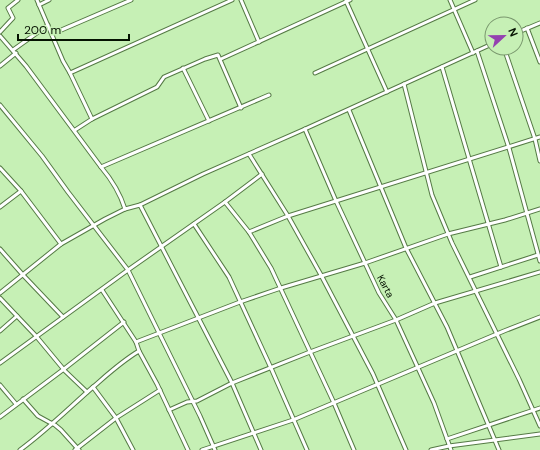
<svg xmlns="http://www.w3.org/2000/svg" width="540" height="450" font-family="'DM Sans',sans-serif">
	<style>
		.lines { fill: none; stroke-linecap: round; stroke-linejoin: round }
		.street-casing { stroke: #557a45; stroke-width: 5 }
		.street { stroke: #fff; stroke-width: 3 }
		.labels { text-anchor: middle; stroke-width: 3; stroke-linejoin: round; paint-order: stroke }
		.street-label { font-size: 10px; fill: #051201; stroke: #c6f0b5 }
	</style>
	<rect width="100%" height="100%" fill="#c6f0b5"/>
	<g class="lines">
		<g class="street-casing">
			<g id="street">
				<path d="M 37,0 L 63,61 L 70,73 L 92,119"/>
				<path d="M 241,0 L 259,42"/>
				<path d="M 450,0 L 473,53"/>
				<path d="M 346,1 L 387,92"/>
				<path d="M 39,5 L 49,0"/>
				<path d="M 527,28 L 540,62"/>
				<path d="M 0,32 L 13,18 L 8,8 L 18,0"/>
				<path d="M 516,33 L 540,23"/>
				<path d="M 52,34 L 131,0"/>
				<path d="M 0,36 L 26,66 L 101,167"/>
				<path d="M 504,48 L 535,139 L 540,161"/>
				<path d="M 13,50 L 48,25"/>
				<path d="M 477,51 L 509,148 L 540,261"/>
				<path d="M 221,59 L 350,0"/>
				<path d="M 0,66 L 16,53"/>
				<path d="M 442,67 L 501,267"/>
				<path d="M 183,68 L 209,121"/>
				<path d="M 70,73 L 232,0"/>
				<path d="M 315,73 L 475,0"/>
				<path d="M 404,84 L 432,195 L 452,243 L 519,379 L 540,426"/>
				<path d="M 0,105 L 42,156 L 68,192 L 128,270 L 200,416 L 215,450"/>
				<path d="M 349,110 L 406,248 L 447,327 L 499,450"/>
				<path d="M 305,129 L 336,201 L 379,293 L 396,320 L 418,368 L 434,403 L 451,450"/>
				<path d="M 75,130 L 92,119 L 157,87 L 164,77 L 205,59 L 218,55 L 241,108"/>
				<path d="M 249,154 L 288,216 L 321,275 L 373,374 L 406,450"/>
				<path d="M 0,168 L 21,191 L 61,244"/>
				<path d="M 225,202 L 249,232 L 271,268 L 334,403 L 354,450"/>
				<path d="M 140,205 L 232,383 L 261,450"/>
				<path d="M 0,207 L 21,191"/>
				<path d="M 125,209 C 120,193 112,180 101,167 L 269,95"/>
				<path d="M 194,224 L 229,277 L 271,368 L 307,450"/>
				<path d="M 249,232 L 288,216 L 540,137"/>
				<path d="M 0,249 L 23,275 L 63,317"/>
				<path d="M 470,277 L 538,255"/>
				<path d="M 102,290 L 136,342 L 139,351 L 157,384 L 188,450"/>
				<path d="M 0,293 L 61,244 L 105,219 L 125,209 L 140,205 L 203,174 L 305,129 L 492,44"/>
				<path d="M 0,298 L 17,316 L 0,331"/>
				<path d="M 17,316 L 36,336 L 65,371 L 87,392"/>
				<path d="M 136,342 L 240,302 L 281,288 L 365,263 L 448,234 L 505,220 L 540,209"/>
				<path d="M 0,363 L 128,270 L 225,202 L 262,174"/>
				<path d="M 0,385 L 16,404"/>
				<path d="M 93,387 L 116,418 L 133,450"/>
				<path d="M 23,399 L 38,416 L 49,422 L 55,425 L 61,430 L 79,450"/>
				<path d="M 169,410 L 187,402 L 197,401 L 232,383 L 310,352 L 396,320 L 435,303 L 540,272"/>
				<path d="M 0,417 L 64,369 L 124,322"/>
				<path d="M 447,439 L 540,408"/>
				<path d="M 20,450 C 46,431 68,409 93,387 C 108,374 122,361 139,351"/>
				<path d="M 75,450 L 116,418 L 160,390"/>
				<path d="M 202,450 L 293,420 L 504,331 L 540,317"/>
				<path d="M 431,450 L 449,446 L 540,434"/>
			</g>
		</g>
		<use href="#street" class="street"/>
	</g>
	<g class="labels">
		<g class="street-label">
			<text transform="translate(386 286) rotate(62)" y="4">Karta</text>
		</g>
	</g>
	<g transform="translate(504 36) rotate(68)"><circle r="19" fill="#c6f0b5" stroke="#79976d"/>
	<path d="M0-3L7 15L0 10L-7 15Z" fill="#9441b0"/>
	<text y="-6" font-size="11" font-weight="bold" text-anchor="middle" fill="#051201">N</text>
	</g>
	<path d="M18 34v6h111v-6" fill="none" stroke="#051201" stroke-width="2"/>
	<text x="24" y="34" font-size="12" fill="#051201" stroke="#c6f0b5" stroke-width="3" paint-order="stroke">200 m</text>
</svg>
